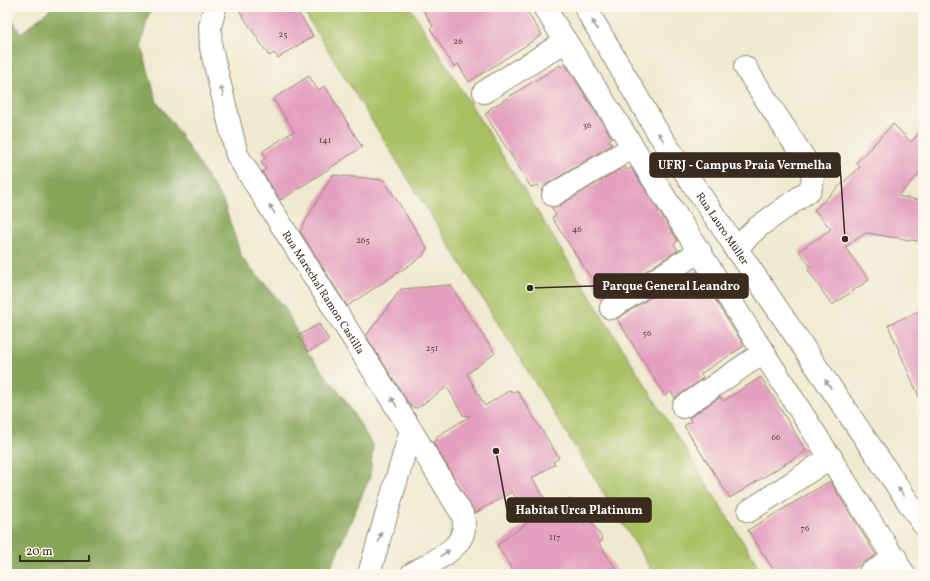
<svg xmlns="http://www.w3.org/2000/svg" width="930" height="581" font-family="Vollkorn,serif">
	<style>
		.green { fill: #a9c064; stroke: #727541 }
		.forest { fill: #86a65a; stroke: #60683c }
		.building { fill: #e4a1bf }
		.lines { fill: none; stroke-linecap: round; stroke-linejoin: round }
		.minor-casing { stroke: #958a76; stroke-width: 24 }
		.minor { stroke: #fff; stroke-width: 22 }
		.oneway { fill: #a79f9a }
		.labels { text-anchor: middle; stroke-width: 4; stroke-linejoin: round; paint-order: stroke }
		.number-label { font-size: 9px; fill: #654846 }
		.street-label { font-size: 11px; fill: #3b2a1e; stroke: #fbf7ec }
		.leader { fill: none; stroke: #3b2a1e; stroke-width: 1.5 }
		.callout-dot { fill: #3b2a1e; stroke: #fbf7ec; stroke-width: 1.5 }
		.callout { fill: #3b2a1e; stroke: #3b2a1e; stroke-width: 1.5 }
		.callout-label { font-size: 12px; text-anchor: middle; font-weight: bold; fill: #fff }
	</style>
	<rect width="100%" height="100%" fill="#fbf7ec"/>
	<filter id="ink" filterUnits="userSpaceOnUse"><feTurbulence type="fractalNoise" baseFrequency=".025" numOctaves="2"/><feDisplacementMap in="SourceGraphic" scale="8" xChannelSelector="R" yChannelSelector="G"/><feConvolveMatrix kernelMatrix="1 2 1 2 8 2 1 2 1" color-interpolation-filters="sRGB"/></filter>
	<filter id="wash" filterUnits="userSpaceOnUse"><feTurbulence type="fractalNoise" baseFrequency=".012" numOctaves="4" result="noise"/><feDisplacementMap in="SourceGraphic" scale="16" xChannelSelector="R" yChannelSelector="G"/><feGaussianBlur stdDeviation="0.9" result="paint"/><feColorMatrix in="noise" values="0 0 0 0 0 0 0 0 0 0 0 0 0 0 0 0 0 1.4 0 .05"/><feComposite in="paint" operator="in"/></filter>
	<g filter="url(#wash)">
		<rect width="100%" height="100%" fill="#efe9cf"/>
		<path class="green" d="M 301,7 L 410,7 L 763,574 L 643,574 L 651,569 Z"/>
		<path class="forest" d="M 7,7 L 20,34 L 53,7 L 155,7 L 148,16 L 141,45 L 157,102 L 174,125 L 223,201 L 242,258 L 284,306 L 307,352 L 344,398 L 373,446 L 370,477 L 328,574 L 7,574 Z"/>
		<g id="blocks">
			<g class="building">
				<path d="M 237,7 L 295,7 L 313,36 L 278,58 L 274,53 L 269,56 Z"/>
				<path d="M 421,7 L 524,7 L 542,35 L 469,82 L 458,64 L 454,67 L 430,28 L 433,26 Z"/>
				<path d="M 565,64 L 612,138 L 609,140 L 612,145 L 547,184 L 542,191 L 538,185 L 531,187 L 485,114 L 489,112 L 488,110 L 560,65 L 561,67 Z"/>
				<path d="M 309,76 L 318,90 L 325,86 L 362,147 L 281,200 L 262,172 L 266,169 L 261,161 L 266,157 L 262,152 L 294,131 L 273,99 Z"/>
				<path d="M 893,124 L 911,142 L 923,129 L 923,170 L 898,196 L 923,201 L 923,242 L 866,233 L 845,247 L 869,280 L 832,305 L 808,270 L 811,267 L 799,251 L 831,229 L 814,210 L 860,167 L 856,163 Z"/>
				<path d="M 625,166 L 627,170 L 631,168 L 678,241 L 674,244 L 678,250 L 604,298 L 552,218 L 556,215 L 551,207 L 559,206 Z"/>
				<path d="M 332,175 L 384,180 L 427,248 L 423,256 L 347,306 L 300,231 Z"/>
				<path d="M 697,271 L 744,346 L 700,374 L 703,378 L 675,398 L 671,392 L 665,396 L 617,319 L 690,272 L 692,274 Z"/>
				<path d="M 451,285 L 465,309 L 495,353 L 467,374 L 485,406 L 510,390 L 512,393 L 517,390 L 559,458 L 553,462 L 555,464 L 532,478 L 551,508 L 553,507 L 554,509 L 570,499 L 586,526 L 592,522 L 603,540 L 599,543 L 619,574 L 515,574 L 497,545 L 531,520 L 512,492 L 475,513 L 433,442 L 438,439 L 436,437 L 470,416 L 463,415 L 447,387 L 417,408 L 411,407 L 366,336 L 401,289 Z"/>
				<path d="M 923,309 L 923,406 L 888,325 Z"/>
				<path d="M 319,324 L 329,340 L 308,352 L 298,336 Z"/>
				<path d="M 761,377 L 806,451 L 730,498 L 684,426 L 691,421 L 689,418 L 720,397 L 723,401 Z"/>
				<path d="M 830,481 L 876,555 L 845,574 L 776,574 L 748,530 Z"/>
			</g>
		</g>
	</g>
	<g filter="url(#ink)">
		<use href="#blocks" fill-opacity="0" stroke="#958a76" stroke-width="1"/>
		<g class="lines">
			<g class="minor-casing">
				<g id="minor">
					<path id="s1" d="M 215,7 L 210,27 L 211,48 L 237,155 L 411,430 L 369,574"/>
					<path d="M 544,7 L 904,574"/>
					<path id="s2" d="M 585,7 L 657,131 L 923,524"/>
					<path d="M 484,92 L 566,41"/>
					<path d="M 553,195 L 633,147"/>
					<path d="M 735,249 L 758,227 L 810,190 L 813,179 L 811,169 L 745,67"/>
					<path d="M 611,308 L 700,251"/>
					<path d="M 683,407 L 764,352"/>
					<path d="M 411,430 L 462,514 C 474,546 434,560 412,574"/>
					<path d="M 749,511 L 831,457"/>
					<path d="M 869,574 L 896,558"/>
				</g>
			</g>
			<use href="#minor" class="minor"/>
		</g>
		<defs><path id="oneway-solid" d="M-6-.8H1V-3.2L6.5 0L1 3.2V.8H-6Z"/></defs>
		<g class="oneway">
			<use href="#oneway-solid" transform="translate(595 25) rotate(-120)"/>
			<use href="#oneway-solid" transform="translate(222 91) rotate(-104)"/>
			<use href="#oneway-solid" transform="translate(661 137) rotate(-124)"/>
			<use href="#oneway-solid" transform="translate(272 209) rotate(-122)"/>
			<use href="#oneway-solid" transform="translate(828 384) rotate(-124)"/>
			<use href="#oneway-solid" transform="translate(394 402) rotate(-122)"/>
			<use href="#oneway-solid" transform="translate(901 492) rotate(-124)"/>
			<use href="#oneway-solid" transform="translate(380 537) rotate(-74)"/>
			<use href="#oneway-solid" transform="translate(445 553) rotate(-33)"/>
		</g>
	</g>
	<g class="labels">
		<g class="number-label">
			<text x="283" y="37">25</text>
			<text x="458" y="44">26</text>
			<text x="587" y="128">36</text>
			<text x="325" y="143">141</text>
			<text x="577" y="232">46</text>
			<text x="363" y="243">265</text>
			<text x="647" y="336">56</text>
			<text x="432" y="351">251</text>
			<text x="776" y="440">66</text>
			<text x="805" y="531">76</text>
			<text x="555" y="540">117</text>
		</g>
		<g class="street-label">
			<text dy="4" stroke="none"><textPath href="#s2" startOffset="261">Rua Lauro Müller</textPath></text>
			<text dy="4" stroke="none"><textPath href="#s1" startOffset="314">Rua Marechal Ramon Castilla</textPath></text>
		</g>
	</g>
	<path class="leader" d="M845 239L840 165M530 288L594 286M496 451L507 510"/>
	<g class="callout-dot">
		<circle cx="845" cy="239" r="4"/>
		<circle cx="530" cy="288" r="4"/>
		<circle cx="496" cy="451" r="4"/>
	</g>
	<g class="callout">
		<rect x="650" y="153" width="190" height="24" rx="4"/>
		<rect x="594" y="274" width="154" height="24" rx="4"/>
		<rect x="507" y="498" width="144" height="24" rx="4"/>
	</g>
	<g class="callout-label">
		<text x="745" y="169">UFRJ - Campus Praia Vermelha</text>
		<text x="671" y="290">Parque General Leandro</text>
		<text x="579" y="514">Habitat Urca Platinum</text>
	</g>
	<rect width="930" height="581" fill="none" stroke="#fbf7ec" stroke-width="24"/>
	<path d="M20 555v6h69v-6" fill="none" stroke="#3b2a1e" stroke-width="2"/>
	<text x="26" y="555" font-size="12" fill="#3b2a1e" stroke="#fbf7ec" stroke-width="3" paint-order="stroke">20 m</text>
</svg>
